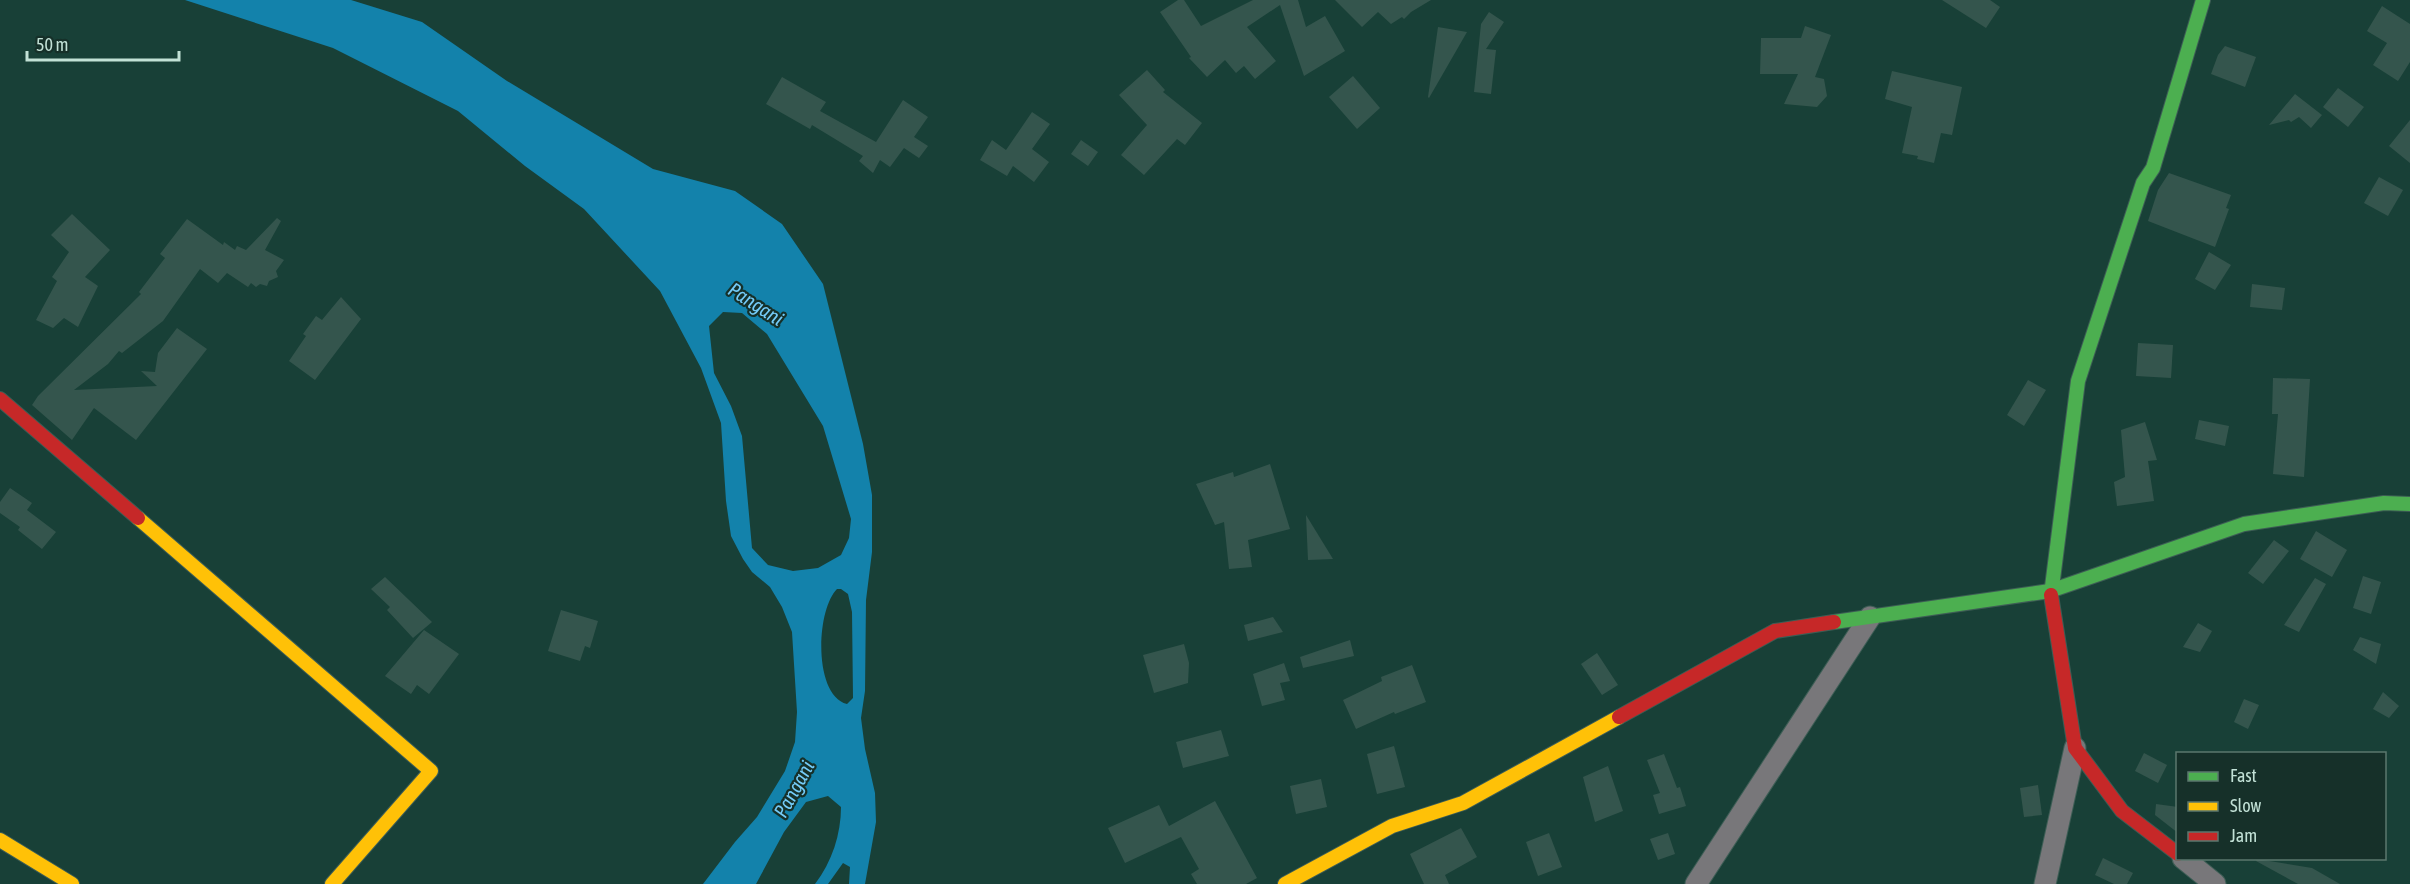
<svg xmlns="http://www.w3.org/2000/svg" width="2410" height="884" font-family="'Asap Condensed',sans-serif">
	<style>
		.water { fill: #1382ab; fill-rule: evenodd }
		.building { fill: #34554d }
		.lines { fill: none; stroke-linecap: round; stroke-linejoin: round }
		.street-casing { stroke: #3d5d55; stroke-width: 23 }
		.fast-casing { stroke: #3d5d55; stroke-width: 16 }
		.slow-casing { stroke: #3d5d55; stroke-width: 16 }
		.jam-casing { stroke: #3d5d55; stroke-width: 16 }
		.street { stroke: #78777a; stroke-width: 21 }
		.fast { stroke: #4caf50; stroke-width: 14 }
		.slow { stroke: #ffc107; stroke-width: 14 }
		.jam { stroke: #c62828; stroke-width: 14 }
		.labels { text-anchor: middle; stroke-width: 4.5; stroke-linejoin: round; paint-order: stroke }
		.water-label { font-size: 20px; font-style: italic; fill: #74cbf8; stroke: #163029 }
	</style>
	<rect width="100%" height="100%" fill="#184037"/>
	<path class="water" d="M 185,0 L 351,0 L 422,22 L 507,81 L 653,169 L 735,191 L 782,224 L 823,284 L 863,444 L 872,495 L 872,552 L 866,600 L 865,691 L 861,718 L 865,749 L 875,793 L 876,822 L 865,884 L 849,884 L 850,867 L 843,863 L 828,884 L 815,884 C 832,862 841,834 841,807 L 828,796 L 806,802 L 784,832 L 756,884 L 703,884 L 735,842 L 757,817 L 785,771 L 795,742 L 797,712 L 792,632 L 782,607 L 770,587 L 752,572 L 743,559 L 731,536 L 726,501 L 721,423 L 701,368 L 660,291 L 584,209 L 525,166 L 458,111 L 333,48 ZM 723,312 L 742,313 L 767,334 L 823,426 L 851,519 L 849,538 L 841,555 L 818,568 L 793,571 L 768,565 L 752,548 L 742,436 L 731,406 L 714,373 L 709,326 ZM 837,589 L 841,589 L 848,594 L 852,612 L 853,698 L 847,704 C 813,695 816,610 837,589 Z"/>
	<g class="building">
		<path d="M 1178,0 L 1184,0 L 1201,26 L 1253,0 L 1298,0 L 1306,27 L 1325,16 L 1345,51 L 1304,76 L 1280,5 L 1247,27 L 1276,61 L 1255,79 L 1244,66 L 1236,73 L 1225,60 L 1207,77 L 1189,58 L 1191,57 L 1160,12 Z"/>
		<path d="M 1335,0 L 1431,0 L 1411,12 L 1404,19 L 1402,17 L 1391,24 L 1378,12 L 1362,27 Z"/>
		<path d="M 1942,0 L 1990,0 L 2000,7 L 1986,28 Z"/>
		<path d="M 2382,6 L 2410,24 L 2410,62 L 2398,81 L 2373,65 L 2387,43 L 2367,31 Z"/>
		<path d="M 1489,12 L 1504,22 L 1486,49 L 1496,50 L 1491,94 L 1474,92 L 1481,24 Z"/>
		<path d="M 1805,26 L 1831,35 L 1815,77 L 1824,79 L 1827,96 L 1817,107 L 1784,104 L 1798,74 L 1760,74 L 1761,38 L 1801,38 Z"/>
		<path d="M 1438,27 L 1467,32 L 1429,98 L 1428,97 Z"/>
		<path d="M 2225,46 L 2256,57 L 2245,87 L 2211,74 L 2218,55 Z"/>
		<path d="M 1147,70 L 1165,90 L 1163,92 L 1202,123 L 1185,145 L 1177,139 L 1144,175 L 1121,155 L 1147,125 L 1119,95 Z"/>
		<path d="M 1892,71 L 1962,87 L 1952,135 L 1941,133 L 1934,163 L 1917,159 L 1918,156 L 1902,153 L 1912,107 L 1885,99 Z"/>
		<path d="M 1353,76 L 1380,108 L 1357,129 L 1329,97 Z"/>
		<path d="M 782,77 L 826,102 L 820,111 L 876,142 L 903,100 L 928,117 L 914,137 L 928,146 L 919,158 L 904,148 L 890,167 L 880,160 L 873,173 L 859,161 L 863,156 L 812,125 L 810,129 L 766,104 Z"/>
		<path d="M 2338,88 L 2364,107 L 2348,127 L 2323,107 Z"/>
		<path d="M 2295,94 L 2322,115 L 2311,128 L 2299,117 L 2291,122 L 2289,120 L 2269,125 Z"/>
		<path d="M 1032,112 L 1050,124 L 1032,149 L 1049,162 L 1034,182 L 1013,166 L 1007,176 L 980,160 L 992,140 L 1006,150 Z"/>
		<path d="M 2410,120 L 2410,163 L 2389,146 Z"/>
		<path d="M 1081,140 L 1098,152 L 1088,166 L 1071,154 Z"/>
		<path d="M 2169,173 L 2231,195 L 2226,208 L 2229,209 L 2215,247 L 2148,221 L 2158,190 Z"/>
		<path d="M 2379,177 L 2403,190 L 2388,216 L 2364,203 Z"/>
		<path d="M 72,214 L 110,250 L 85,277 L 98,286 L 78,327 L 64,318 L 53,328 L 36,320 L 57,281 L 52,277 L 69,252 L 51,235 Z"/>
		<path d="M 277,218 L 281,221 L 265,250 L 284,260 L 276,271 L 278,277 L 269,281 L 267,286 L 260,284 L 256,287 L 251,283 L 248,287 L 227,273 L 218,283 L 200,269 L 163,321 L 122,353 L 119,351 L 108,364 L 74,390 L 157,386 L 141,371 L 155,372 L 158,353 L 177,328 L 207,349 L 136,440 L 94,408 L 72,440 L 32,405 L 38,396 L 141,294 L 139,292 L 165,258 L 160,254 L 187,219 L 223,245 L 224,242 L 235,250 L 237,246 L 246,250 Z"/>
		<path d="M 2209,252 L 2231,265 L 2215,290 L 2195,279 Z"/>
		<path d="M 2252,284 L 2285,288 L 2282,310 L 2250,307 Z"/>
		<path d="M 341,297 L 361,319 L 315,380 L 289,361 L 306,336 L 303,334 L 316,316 L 322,320 Z"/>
		<path d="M 2138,343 L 2173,345 L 2171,378 L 2136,376 Z"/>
		<path d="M 2273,378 L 2310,379 L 2304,477 L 2273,474 L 2278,414 L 2272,414 Z"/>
		<path d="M 2028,380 L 2046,390 L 2024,426 L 2007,415 Z"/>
		<path d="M 2199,420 L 2229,426 L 2225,446 L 2195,439 Z"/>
		<path d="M 2145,422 L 2157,460 L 2148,461 L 2154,501 L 2117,506 L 2114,482 L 2125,477 L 2121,430 Z"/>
		<path d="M 1270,464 L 1290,529 L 1248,540 L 1252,567 L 1229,569 L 1224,522 L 1215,525 L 1196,484 L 1233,472 L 1234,477 Z"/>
		<path d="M 10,488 L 32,503 L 27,510 L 56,532 L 42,549 L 18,530 L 20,527 L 0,513 L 0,502 Z"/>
		<path d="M 1306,515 L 1333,559 L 1308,560 Z"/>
		<path d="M 2316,531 L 2347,550 L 2332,577 L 2300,559 Z"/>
		<path d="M 2274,540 L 2289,551 L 2263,584 L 2248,573 Z"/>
		<path d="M 2363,576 L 2381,582 L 2371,614 L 2353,608 Z"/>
		<path d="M 385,577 L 432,622 L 413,638 L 387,610 L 390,607 L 371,589 Z"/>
		<path d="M 2315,578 L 2326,584 L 2299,632 L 2284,625 Z"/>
		<path d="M 561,610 L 598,621 L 590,648 L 585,646 L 580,661 L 548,651 Z"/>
		<path d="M 1273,617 L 1283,632 L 1248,641 L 1244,625 Z"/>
		<path d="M 2198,623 L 2212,631 L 2200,652 L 2183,647 Z"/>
		<path d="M 424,630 L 459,654 L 429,694 L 417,685 L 411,694 L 385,676 Z"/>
		<path d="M 2360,637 L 2381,644 L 2376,664 L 2353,650 Z"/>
		<path d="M 1350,640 L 1354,656 L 1303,668 L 1300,657 Z"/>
		<path d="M 1184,644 L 1189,663 L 1188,683 L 1154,693 L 1143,655 Z"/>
		<path d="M 1597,653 L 1618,685 L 1602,695 L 1581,664 Z"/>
		<path d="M 1284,663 L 1290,681 L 1280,683 L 1285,700 L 1262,706 L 1253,674 Z"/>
		<path d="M 1412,665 L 1426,702 L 1395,714 L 1394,712 L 1356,729 L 1343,700 L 1382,681 L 1381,677 Z"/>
		<path d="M 2383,692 L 2399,706 L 2389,718 L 2373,709 Z"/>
		<path d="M 2244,699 L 2259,705 L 2248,729 L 2234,722 Z"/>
		<path d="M 1221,730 L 1229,756 L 1183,768 L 1176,742 Z"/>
		<path d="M 1394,746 L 1405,787 L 1377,794 L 1367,754 Z"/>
		<path d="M 2144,753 L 2167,765 L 2158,783 L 2135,771 Z"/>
		<path d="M 1664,754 L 1677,788 L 1680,787 L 1686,806 L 1659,814 L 1653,795 L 1660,793 L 1647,760 Z"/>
		<path d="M 1608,766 L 1623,811 L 1595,822 L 1583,777 Z"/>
		<path d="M 1321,779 L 1327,807 L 1296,814 L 1290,786 Z"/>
		<path d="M 2038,785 L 2042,815 L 2024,817 L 2020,788 Z"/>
		<path d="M 1215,801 L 1257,878 L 1246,884 L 1197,884 L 1191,874 L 1199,869 L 1181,837 L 1125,863 L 1108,828 L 1159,805 L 1169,826 Z"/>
		<path d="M 2156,804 L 2178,807 L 2178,833 L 2155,815 Z"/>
		<path d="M 1461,828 L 1477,857 L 1445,875 L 1449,884 L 1424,884 L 1410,854 Z"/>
		<path d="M 1549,833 L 1562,867 L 1538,876 L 1526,842 Z"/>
		<path d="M 1668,833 L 1675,854 L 1658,860 L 1650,839 Z"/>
		<path d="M 2103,858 L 2133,873 L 2127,884 L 2114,884 L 2095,875 Z"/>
		<path d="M 2257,859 L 2312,868 L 2340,884 L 2298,884 L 2256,861 Z"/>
	</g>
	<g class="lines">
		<g class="street-casing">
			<g id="street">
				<path d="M 2183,858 L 2215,884"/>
				<path d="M 1696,884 L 1870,617"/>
				<path d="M 2045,884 L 2075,748"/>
			</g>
		</g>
		<g class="fast-casing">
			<g id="fast">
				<path d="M 2051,595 L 2078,381 L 2143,183 L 2153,168 L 2203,0"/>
				<path d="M 1834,622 L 2050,591 L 2244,524 L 2384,503 L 2410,504"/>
			</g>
		</g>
		<g class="slow-casing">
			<g id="slow">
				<path d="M 138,518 L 431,771 L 332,884"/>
				<path d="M 0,840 L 72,884"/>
				<path d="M 1285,884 L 1392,826 L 1463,803 L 1619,717"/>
			</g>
		</g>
		<g class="jam-casing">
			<g id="jam">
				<path d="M 0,399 L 138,518"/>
				<path d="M 2051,595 L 2075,748 L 2122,811 L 2178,854"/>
				<path d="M 1619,717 L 1775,631 L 1834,622"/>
			</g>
		</g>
		<use href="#street" class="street"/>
		<use href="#fast" class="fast"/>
		<use href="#slow" class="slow"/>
		<use href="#jam" class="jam"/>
	</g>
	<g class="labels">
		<g class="water-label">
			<text transform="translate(756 304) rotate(33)" y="7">Pangani</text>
			<text transform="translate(794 789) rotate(-61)" y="7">Pangani</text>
		</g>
	</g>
	<rect x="2176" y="752" width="210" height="108" fill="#163029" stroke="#5b776e" stroke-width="1.5"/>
	<rect x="2188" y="772" width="30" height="9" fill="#4caf50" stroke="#5b776e" stroke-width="1.5"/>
	<text x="2230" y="782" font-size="18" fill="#c2e1d6">Fast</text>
	<rect x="2188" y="802" width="30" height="9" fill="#ffc107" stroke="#5b776e" stroke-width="1.5"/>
	<text x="2230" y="812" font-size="18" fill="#c2e1d6">Slow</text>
	<rect x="2188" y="832" width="30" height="9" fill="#c62828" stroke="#5b776e" stroke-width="1.5"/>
	<text x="2230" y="842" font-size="18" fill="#c2e1d6">Jam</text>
	<path d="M27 51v9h152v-9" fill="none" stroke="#c2e1d6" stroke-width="3"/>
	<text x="36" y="51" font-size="18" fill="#c2e1d6" stroke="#163029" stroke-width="4.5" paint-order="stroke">50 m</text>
</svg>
